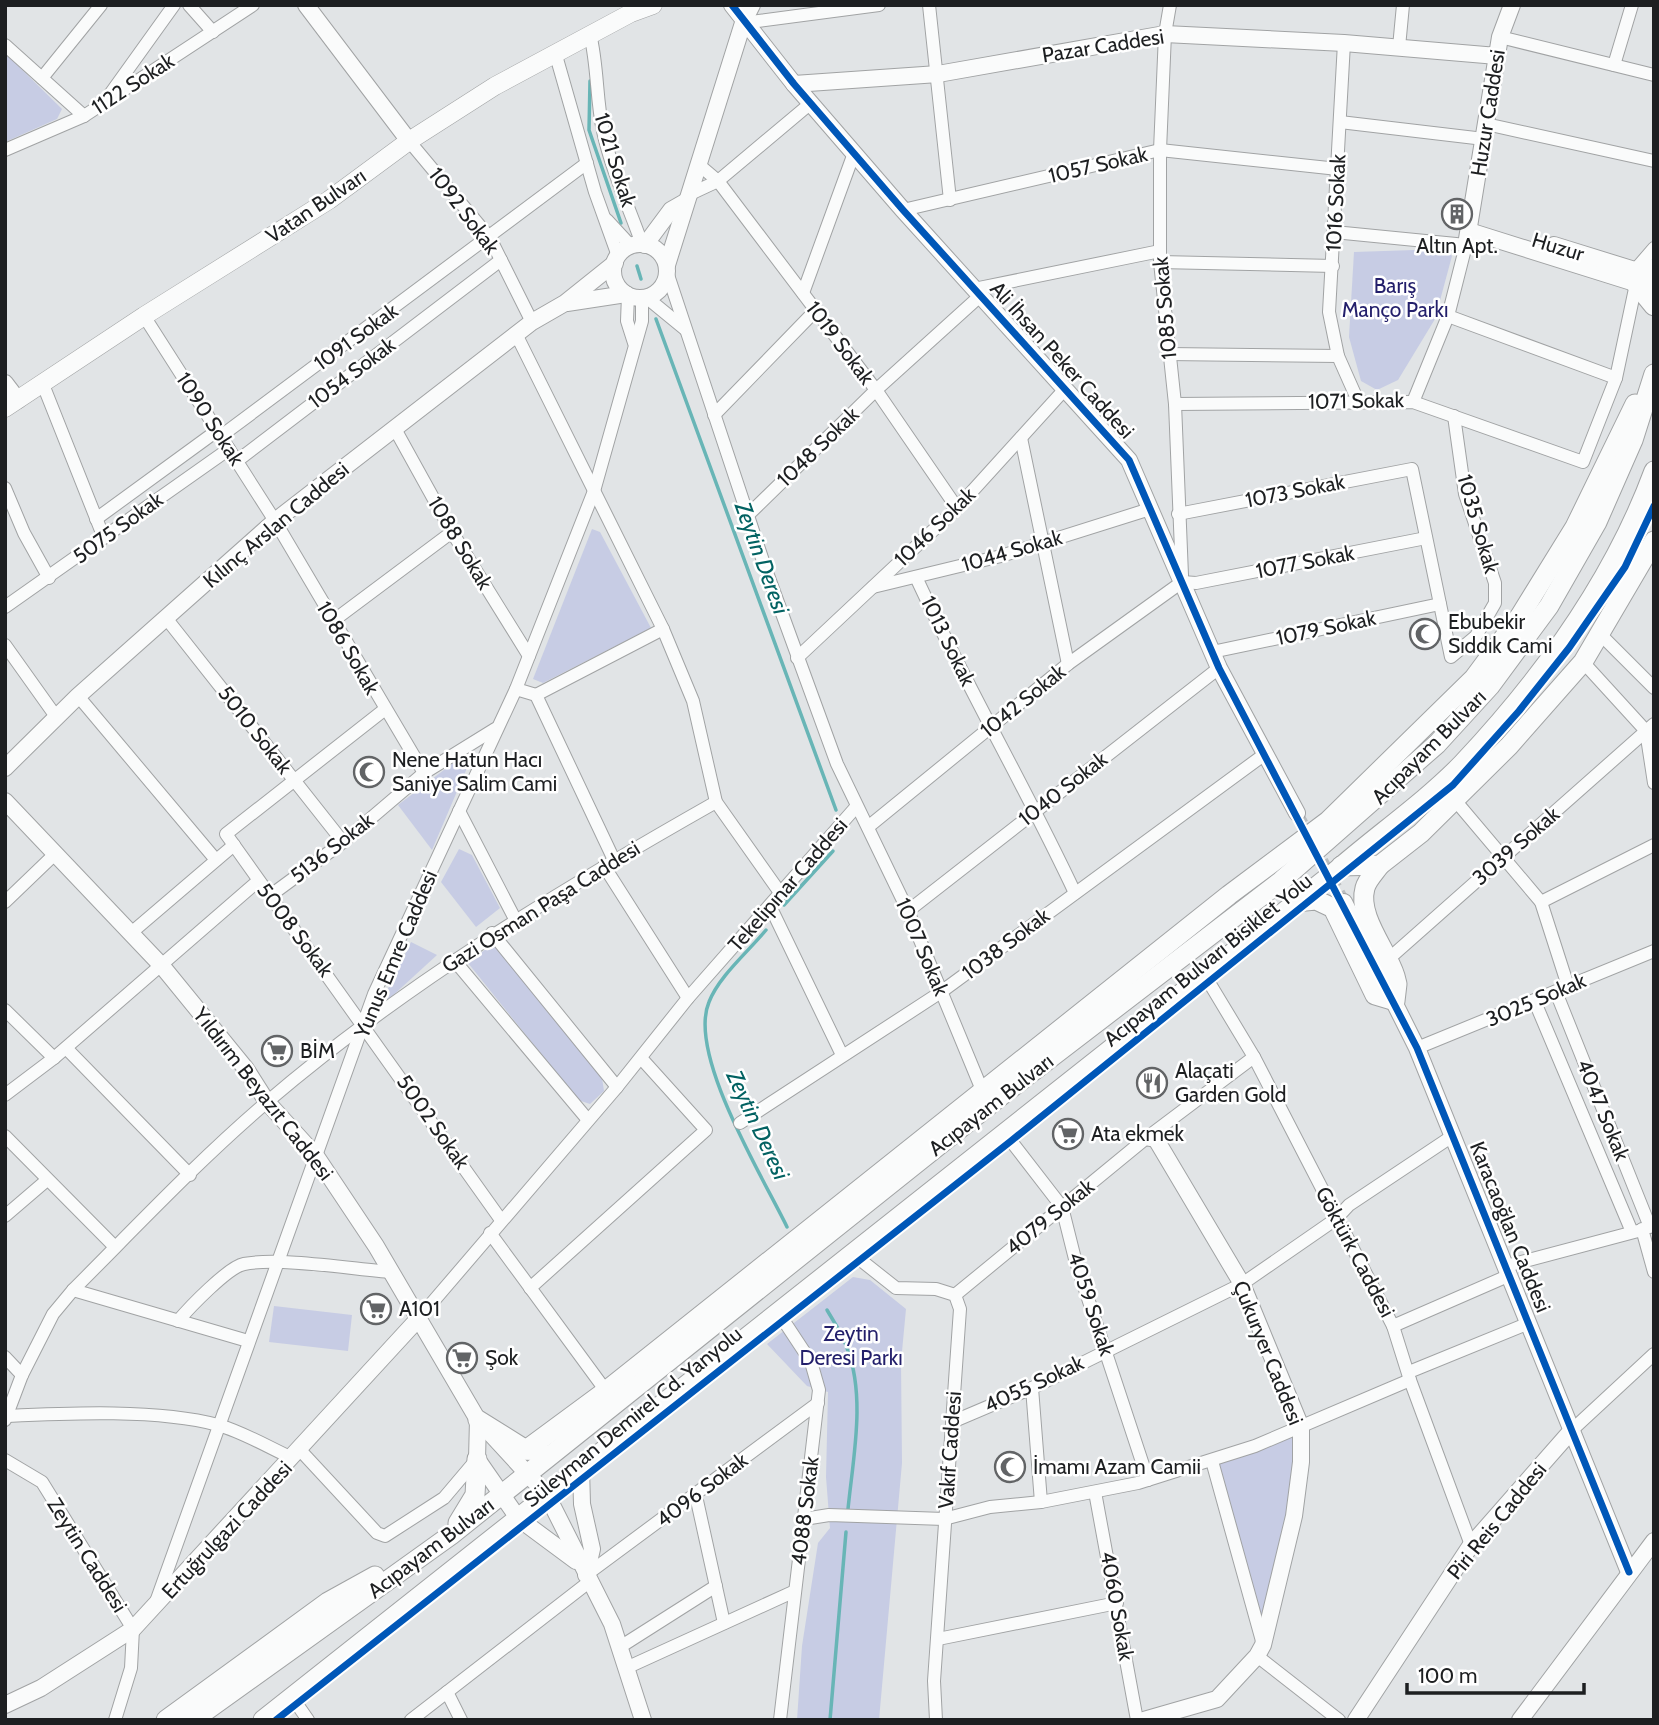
<svg xmlns="http://www.w3.org/2000/svg" width="1659" height="1725" font-family="Cabin,sans-serif">
	<style>
		.green { fill: #c7cce4 }
		.lines { fill: none; stroke-linecap: round; stroke-linejoin: round }
		.stream { stroke: #68b5b6; stroke-width: 3.5 }
		.minor-tunnel { stroke: #babdbf; stroke-width: 12; stroke-dasharray: 12 6; stroke-linecap: butt }
		.minor-casing { stroke: #a1a3a4; stroke-width: 14 }
		.tertiary-casing { stroke: #a1a3a4; stroke-width: 18 }
		.secondary-casing { stroke: #a1a3a4; stroke-width: 19 }
		.primary-casing { stroke: #a1a3a4; stroke-width: 21 }
		.minor { stroke: #fafbfb; stroke-width: 12 }
		.tertiary { stroke: #fafbfb; stroke-width: 16 }
		.secondary { stroke: #fafbfb; stroke-width: 18 }
		.primary { stroke: #fafbfb; stroke-width: 19 }
		.cycleway-casing { stroke: #fff; stroke-width: 11 }
		.cycleway { stroke: #0057b8; stroke-width: 7 }
		.labels { text-anchor: middle; stroke-width: 5; stroke-linejoin: round; paint-order: stroke }
		.street-label { font-size: 21px; fill: #1d1f21; stroke: #fff }
		.poi-label { font-size: 21px; fill: #1d1f21; stroke: #fff; text-anchor: start }
		.park-label { font-size: 21px; fill: #231f6b; stroke: #fff }
		.water-label { font-size: 23px; font-style: italic; fill: #026262; stroke: #fff }
	</style>
	<rect width="100%" height="100%" fill="#e1e4e6"/>
	<g class="green">
		<path d="M 6,54 L 62,109 L 57,119 L 5,142 Z"/>
		<path d="M 1444,249 L 1452,256 L 1435,319 L 1398,380 L 1377,390 L 1361,381 L 1349,337 L 1354,252 Z"/>
		<path d="M 592,529 L 600,532 L 651,628 L 543,683 L 533,679 Z"/>
		<path d="M 457,760 L 467,768 L 432,850 L 398,805 Z"/>
		<path d="M 459,849 L 472,855 L 500,908 L 476,927 L 441,882 Z"/>
		<path d="M 411,942 L 437,955 L 389,999 L 383,999 Z"/>
		<path d="M 495,942 L 602,1078 L 604,1091 L 590,1104 L 578,1100 L 468,963 Z"/>
		<path d="M 853,1277 L 870,1280 L 906,1309 L 901,1362 L 902,1463 L 879,1720 L 797,1720 L 802,1646 L 818,1543 L 830,1528 L 826,1477 L 828,1392 L 807,1386 L 767,1344 Z"/>
		<path d="M 274,1306 L 352,1315 L 348,1351 L 269,1342 Z"/>
		<path d="M 1290,1436 L 1296,1436 L 1297,1441 L 1284,1536 L 1262,1624 L 1217,1463 Z"/>
	</g>
	<g class="lines">
		<g class="stream">
			<path d="M 590,81 L 589,130 L 621,223"/>
			<path d="M 637,266 L 641,279"/>
			<path d="M 656,319 L 836,810"/>
			<path d="M 784,905 L 833,851"/>
			<path d="M 766,930 C 748,952 719,976 709,1002 C 687,1054 763,1177 787,1227"/>
			<path d="M 827,1310 C 834,1322 843,1335 847,1348 C 866,1397 853,1458 848,1509"/>
			<path d="M 830,1720 L 846,1532"/>
		</g>
		<path class="minor-tunnel" d="M 1297,813 L 1344,902"/>
		<g class="minor-casing">
			<g id="minor">
				<path d="M 189,5 L 213,32"/>
				<path d="M 929,5 L 950,200"/>
				<path d="M 1170,5 L 1165,34 L 1160,150 L 1160,262 L 1175,404 L 1182,575"/>
				<path d="M 743,23 L 879,5"/>
				<path d="M 590,34 C 598,67 596,98 603,131 C 611,169 629,207 642,244"/>
				<path d="M 1500,37 L 1654,75"/>
				<path d="M 1344,43 L 1329,312 L 1338,356 L 1358,401"/>
				<path d="M 5,45 L 84,116"/>
				<path d="M 1399,47 L 1403,5"/>
				<path d="M 555,52 L 595,192 L 618,256"/>
				<path d="M 1614,65 L 1632,5"/>
				<path d="M 42,78 L 101,5"/>
				<path d="M 108,97 L 174,5"/>
				<path d="M 1340,122 L 1484,139"/>
				<path d="M 1486,124 L 1654,161"/>
				<path d="M 409,141 L 490,238 L 532,322"/>
				<path d="M 5,150 L 84,116 L 253,5"/>
				<path d="M 698,164 L 718,181 L 876,390 L 957,508"/>
				<path d="M 688,195 L 718,181 L 811,103"/>
				<path d="M 903,210 L 1160,150 L 1338,169"/>
				<path d="M 607,220 L 631,246"/>
				<path d="M 1334,232 L 1466,245 L 1448,316 L 1413,402"/>
				<path d="M 1160,262 L 1333,266"/>
				<path d="M 1635,270 L 1654,248"/>
				<path d="M 667,272 L 765,567 L 837,764 L 908,911 L 982,1090"/>
				<path d="M 974,289 L 1160,251"/>
				<path d="M 803,293 L 854,153"/>
				<path d="M 628,295 L 627,321 L 634,343"/>
				<path d="M 646,297 L 685,329"/>
				<path d="M 144,316 L 275,521 L 424,773"/>
				<path d="M 1448,316 L 1616,378"/>
				<path d="M 517,336 L 663,629 L 693,701 L 716,802 L 781,894"/>
				<path d="M 1168,354 L 1338,356"/>
				<path d="M 42,382 L 104,538"/>
				<path d="M 1175,404 L 1413,402 L 1583,462 L 1616,378 L 1636,284"/>
				<path d="M 714,415 L 815,311"/>
				<path d="M 395,429 L 452,532 L 529,656"/>
				<path d="M 221,436 L 587,163"/>
				<path d="M 1021,438 L 1068,664"/>
				<path d="M 237,461 L 501,260"/>
				<path d="M 5,488 L 24,533 L 49,578"/>
				<path d="M 749,514 L 876,390 L 980,296"/>
				<path d="M 1178,514 L 1412,469 L 1451,657 L 1476,636 L 1495,603 L 1495,583 L 1465,494 L 1454,416"/>
				<path d="M 96,519 L 218,430"/>
				<path d="M 916,577 C 965,684 1025,786 1075,893"/>
				<path d="M 1182,582 L 1196,583 L 1426,538"/>
				<path d="M 873,587 L 1001,556 L 1150,509"/>
				<path d="M 5,607 L 229,449"/>
				<path d="M 166,618 L 343,842"/>
				<path d="M 333,621 L 452,532"/>
				<path d="M 1601,635 L 1654,688"/>
				<path d="M 5,645 L 57,718"/>
				<path d="M 1212,652 L 1440,604"/>
				<path d="M 797,658 L 957,508 L 1065,389"/>
				<path d="M 1583,662 L 1646,731 L 1654,783"/>
				<path d="M 516,689 L 536,695 L 614,860"/>
				<path d="M 536,695 L 663,629"/>
				<path d="M 78,696 L 216,860"/>
				<path d="M 384,710 L 226,834 L 501,1220"/>
				<path d="M 1454,799 L 1541,902 L 1568,986"/>
				<path d="M 459,811 L 515,919"/>
				<path d="M 868,827 L 1068,664 L 1182,582"/>
				<path d="M 604,866 L 688,998"/>
				<path d="M 271,895 L 343,842 L 424,773 L 495,729"/>
				<path d="M 5,902 L 56,853"/>
				<path d="M 1541,902 L 1654,845"/>
				<path d="M 770,906 L 842,1055"/>
				<path d="M 908,911 L 1219,668"/>
				<path d="M 131,933 L 234,845"/>
				<path d="M 492,933 L 617,1087"/>
				<path d="M 454,960 L 588,1120"/>
				<path d="M 1384,963 L 1654,724"/>
				<path d="M 1204,974 L 1254,1057 L 1393,1326 L 1410,1380 L 1471,1545"/>
				<path d="M 1556,992 L 1650,1227"/>
				<path d="M 1535,1002 L 1632,1232"/>
				<path d="M 5,1010 L 54,1058"/>
				<path d="M 66,1048 L 190,1175"/>
				<path d="M 1417,1048 L 1654,951"/>
				<path d="M 5,1095 L 54,1058 L 258,881"/>
				<path d="M 740,1123 L 941,992 L 1265,754"/>
				<path d="M 5,1136 L 115,1247"/>
				<path d="M 1145,1139 L 1254,1057"/>
				<path d="M 1011,1141 L 1062,1207 L 1075,1259 L 1148,1480"/>
				<path d="M 5,1216 L 47,1180"/>
				<path d="M 1642,1229 L 1654,1272"/>
				<path d="M 490,1233 L 606,1391"/>
				<path d="M 853,1254 L 896,1288 L 936,1289 L 955,1295 L 960,1309 L 934,1681 L 936,1720"/>
				<path d="M 1506,1266 L 1638,1231"/>
				<path d="M 530,1288 L 706,1130 L 641,1058"/>
				<path d="M 73,1290 L 248,1341"/>
				<path d="M 955,1295 L 1145,1139 L 1157,1141"/>
				<path d="M 778,1312 L 811,1362 L 819,1390 L 780,1720"/>
				<path d="M 419,1318 L 617,1087 L 688,998 L 856,807"/>
				<path d="M 178,1321 C 189,1308 228,1267 244,1264 C 279,1257 353,1269 391,1272"/>
				<path d="M 1393,1326 L 1510,1275"/>
				<path d="M 5,1357 L 22,1375"/>
				<path d="M 1409,1372 L 1529,1323"/>
				<path d="M 1032,1388 L 1041,1502"/>
				<path d="M 8,1416 C 69,1413 159,1409 218,1425 C 243,1432 268,1447 292,1458"/>
				<path d="M 5,1420 L 22,1375 L 53,1314 L 73,1290 C 136,1227 199,1160 267,1102 C 405,984 559,891 716,802"/>
				<path d="M 952,1422 L 1032,1388 L 1242,1284 L 1336,1219 L 1349,1205 L 1454,1135"/>
				<path d="M 1572,1430 L 1654,1354"/>
				<path d="M 300,1450 L 377,1533 L 385,1536 L 444,1498 L 477,1459"/>
				<path d="M 5,1460 L 42,1482 L 133,1629 L 131,1668 L 115,1720"/>
				<path d="M 1212,1461 L 1262,1641"/>
				<path d="M 1095,1492 L 1137,1720"/>
				<path d="M 696,1496 L 724,1623"/>
				<path d="M 804,1519 L 829,1515 L 944,1519 L 990,1507 L 1041,1502 L 1138,1483 L 1255,1446 L 1410,1380"/>
				<path d="M 586,1575 L 818,1403"/>
				<path d="M 157,1599 L 374,994 L 516,689 L 594,491 L 642,321 L 642,298"/>
				<path d="M 938,1639 L 1117,1603"/>
				<path d="M 620,1647 L 716,1586"/>
				<path d="M 1257,1656 L 1339,1720"/>
				<path d="M 626,1668 L 795,1591"/>
				<path d="M 447,1692 L 461,1720"/>
				<path d="M 292,1697 L 308,1720"/>
				<path d="M 411,1720 L 589,1582"/>
			</g>
		</g>
		<g class="tertiary-casing">
			<g id="tertiary">
				<path d="M 306,5 L 409,141"/>
				<path d="M 732,5 L 794,84 L 903,210 L 1129,460 L 1219,668 L 1297,813"/>
				<path d="M 794,84 L 938,74 L 1165,34 L 1344,43 L 1497,56"/>
				<path d="M 1469,231 L 1654,289"/>
				<circle cx="640" cy="271" r="27"/>
				<path d="M 645,245 L 671,210 L 685,202"/>
				<path d="M 1466,245 L 1500,37 L 1512,5"/>
				<path d="M 1554,245 L 1654,276"/>
				<path d="M 667,265 L 743,23 L 752,5"/>
				<path d="M 567,303 L 626,294"/>
				<path d="M 5,383 L 18,400"/>
				<path d="M 5,768 L 78,696 L 275,521 L 532,322 L 565,303 L 615,263"/>
				<path d="M 5,801 L 162,966 L 246,1069 L 267,1102 L 316,1156 L 376,1246 L 478,1420 L 547,1495 L 612,1624 L 643,1720"/>
				<path d="M 1344,902 L 1417,1048 L 1629,1572"/>
				<path d="M 478,1420 L 477,1459 L 518,1518 L 576,1561"/>
				<path d="M 581,1468 L 582,1504 L 592,1549 L 586,1575"/>
				<path d="M 5,1705 L 41,1688 L 133,1629 L 419,1318"/>
				<path d="M 1144,1720 L 1217,1699 L 1257,1656 L 1263,1645 L 1294,1516 L 1301,1462 L 1301,1427 L 1242,1284 L 1157,1141"/>
				<path d="M 1356,1720 L 1471,1545 L 1572,1430"/>
				<path d="M 1520,1720 L 1654,1541"/>
			</g>
		</g>
		<g class="secondary-casing">
			<path id="secondary" d="M 5,408 L 144,316 L 329,200 L 409,141 L 495,86 L 631,13 L 653,5"/>
		</g>
		<g class="primary-casing">
			<g id="primary">
				<path d="M 1648,274 L 1654,269"/>
				<path d="M 1636,284 L 1654,306"/>
				<path d="M 1341,866 L 1380,865 L 1421,833 L 1509,746 L 1583,662 L 1654,541"/>
				<path d="M 1295,902 L 1316,900 L 1333,908 L 1375,995 L 1395,1001 L 1397,984 L 1395,976 C 1387,950 1357,916 1365,888 C 1367,880 1375,872 1380,865"/>
				<path d="M 478,1420 L 526,1450 L 539,1451"/>
				<path d="M 526,1450 L 606,1391 L 1229,895 L 1328,821 L 1474,678 L 1520,616 L 1575,527 L 1635,404"/>
				<path d="M 458,1523 L 475,1495 L 477,1459"/>
				<path d="M 166,1720 L 328,1602 L 375,1576"/>
				<path d="M 193,1720 L 451,1535 L 993,1102 L 1281,881 L 1437,744 L 1490,686 L 1549,606 L 1597,522 L 1633,440 L 1654,374"/>
				<path d="M 263,1720 L 1336,871 C 1377,835 1424,803 1462,764 C 1542,679 1613,582 1654,471"/>
			</g>
		</g>
		<use href="#minor" class="minor"/>
		<use href="#tertiary" class="tertiary"/>
		<use href="#secondary" class="secondary"/>
		<use href="#primary" class="primary"/>
		<g class="cycleway-casing">
			<g id="cycleway">
				<path d="M 732,5 L 794,84 L 903,210 L 1129,460 L 1219,668 L 1417,1048 L 1629,1572"/>
				<path d="M 276,1720 L 1011,1141 L 1453,785 L 1519,711 L 1569,648 L 1625,567 L 1654,506"/>
			</g>
		</g>
		<use href="#cycleway" class="cycleway"/>
	</g>
	<defs>
		<g id="building-ring" transform="scale(1.575)"><circle r="9.5" fill="#fff" stroke="#626466" stroke-width="1.5"/><path d="M-4-6H4V6H1V3H-1V6H-4ZM-2.5-4.3h1.7v1.8h-1.7ZM.8-4.3h1.7v1.8H.8ZM-2.5-1h1.7V.8h-1.7ZM.8-1h1.7V.8H.8Z" fill="#626466"/></g>
		<g id="mosque-ring" transform="scale(1.575)"><circle r="9.5" fill="#fff" stroke="#626466" stroke-width="1.5"/><path d="M3.5-4.9A6 6 0 1 0 3.5 4.9A5 5 0 1 1 3.5-4.9Z" fill="#626466"/></g>
		<g id="supermarket-ring" transform="scale(1.575)"><circle r="9.5" fill="#fff" stroke="#626466" stroke-width="1.5"/><path d="M-6-5.5h2.5l.6 2H6L4.5 2H-2.5L-4.4-4H-6ZM-1.5 3.2a1.3 1.3 0 1 0 .1 0ZM3 3.2a1.3 1.3 0 1 0 .1 0Z" fill="#626466"/></g>
		<g id="restaurant-ring" transform="scale(1.575)"><circle r="9.5" fill="#fff" stroke="#626466" stroke-width="1.5"/><path d="M-5-6h1v4h1v-4h1v4h1v-4h1v5L-1.5 .5V6h-2V.5L-5-1ZM5-6V6H3V1.5H1.5Q1.5-4 5-6Z" fill="#626466"/></g>
	</defs>
	<g fill-rule="evenodd">
		<use href="#building-ring" x="1457" y="214"/>
		<use href="#mosque-ring" x="1425" y="634"/>
		<use href="#mosque-ring" x="369" y="772"/>
		<use href="#supermarket-ring" x="277" y="1051"/>
		<use href="#restaurant-ring" x="1152" y="1083"/>
		<use href="#supermarket-ring" x="1068" y="1134"/>
		<use href="#supermarket-ring" x="376" y="1309"/>
		<use href="#supermarket-ring" x="462" y="1358"/>
		<use href="#mosque-ring" x="1010" y="1467"/>
	</g>
	<g class="labels">
		<g class="street-label">
			<text transform="translate(1103 46) rotate(-9)" y="7">Pazar Caddesi</text>
			<text transform="translate(133 84) rotate(-33)" y="7">1122 Sokak</text>
			<text transform="translate(1488 113) rotate(-81)" y="7">Huzur Caddesi</text>
			<text transform="translate(615 160) rotate(73)" y="7">1021 Sokak</text>
			<text transform="translate(1098 165) rotate(-13)" y="7">1057 Sokak</text>
			<text transform="translate(1336 203) rotate(-87)" y="7">1016 Sokak</text>
			<text transform="translate(316 206) rotate(-34)" y="7">Vatan Bulvarı</text>
			<text transform="translate(464 211) rotate(53)" y="7">1092 Sokak</text>
			<text transform="translate(1558 247) rotate(17)" y="7">Huzur</text>
			<text transform="translate(1165 308) rotate(-95)" y="7">1085 Sokak</text>
			<text transform="translate(356 337) rotate(-36)" y="7">1091 Sokak</text>
			<text transform="translate(840 343) rotate(53)" y="7">1019 Sokak</text>
			<text transform="translate(1062 360) rotate(48)" y="7">Ali İhsan Peker Caddesi</text>
			<text transform="translate(352 373) rotate(-37)" y="7">1054 Sokak</text>
			<text transform="translate(1356 401) rotate(-1)" y="7">1071 Sokak</text>
			<text transform="translate(210 419) rotate(57)" y="7">1090 Sokak</text>
			<text transform="translate(818 447) rotate(-44)" y="7">1048 Sokak</text>
			<text transform="translate(1295 491) rotate(-11)" y="7">1073 Sokak</text>
			<text transform="translate(1478 524) rotate(74)" y="7">1035 Sokak</text>
			<text transform="translate(276 525) rotate(-40)" y="7">Kılınç Arslan Caddesi</text>
			<text transform="translate(935 527) rotate(-44)" y="7">1046 Sokak</text>
			<text transform="translate(118 528) rotate(-36)" y="7">5075 Sokak</text>
			<text transform="translate(460 543) rotate(59)" y="7">1088 Sokak</text>
			<text transform="translate(1012 551) rotate(-16)" y="7">1044 Sokak</text>
			<text transform="translate(1305 562) rotate(-11)" y="7">1077 Sokak</text>
			<text transform="translate(1326 628) rotate(-12)" y="7">1079 Sokak</text>
			<text transform="translate(948 641) rotate(64)" y="7">1013 Sokak</text>
			<text transform="translate(348 648) rotate(60)" y="7">1086 Sokak</text>
			<text transform="translate(1023 701) rotate(-39)" y="7">1042 Sokak</text>
			<text transform="translate(255 730) rotate(52)" y="7">5010 Sokak</text>
			<text transform="translate(1429 747) rotate(-45)" y="7">Acıpayam Bulvarı</text>
			<text transform="translate(1063 789) rotate(-38)" y="7">1040 Sokak</text>
			<text transform="translate(1516 846) rotate(-41)" y="7">3039 Sokak</text>
			<text transform="translate(332 848) rotate(-38)" y="7">5136 Sokak</text>
			<text transform="translate(788 885) rotate(-49)" y="7">Tekelipınar Caddesi</text>
			<text transform="translate(541 907) rotate(-32)" y="7">Gazi Osman Paşa Caddesi</text>
			<text transform="translate(295 930) rotate(53)" y="7">5008 Sokak</text>
			<text transform="translate(1006 944) rotate(-37)" y="7">1038 Sokak</text>
			<text transform="translate(922 947) rotate(67)" y="7">1007 Sokak</text>
			<text transform="translate(396 954) rotate(-67)" y="7">Yunus Emre Caddesi</text>
			<text transform="translate(1208 960) rotate(-39)" y="7">Acıpayam Bulvarı Bisiklet Yolu</text>
			<text transform="translate(1536 1000) rotate(-23)" y="7">3025 Sokak</text>
			<text transform="translate(263 1094) rotate(52)" y="7">Yıldırım Beyazıt Caddesi</text>
			<text transform="translate(991 1105) rotate(-38)" y="7">Acıpayam Bulvarı</text>
			<text transform="translate(1603 1110) rotate(68)" y="7">4047 Sokak</text>
			<text transform="translate(433 1122) rotate(55)" y="7">5002 Sokak</text>
			<text transform="translate(1050 1217) rotate(-39)" y="7">4079 Sokak</text>
			<text transform="translate(1510 1227) rotate(68)" y="7">Karacaoğlan Caddesi</text>
			<text transform="translate(1355 1252) rotate(62)" y="7">Göktürk Caddesi</text>
			<text transform="translate(1091 1304) rotate(72)" y="7">4059 Sokak</text>
			<text transform="translate(1268 1353) rotate(68)" y="7">Çukuryer Caddesi</text>
			<text transform="translate(1034 1384) rotate(-25)" y="7">4055 Sokak</text>
			<text transform="translate(633 1417) rotate(-39)" y="7">Süleyman Demirel Cd. Yanyolu</text>
			<text transform="translate(950 1450) rotate(-86)" y="7">Vakıf Caddesi</text>
			<text transform="translate(702 1490) rotate(-37)" y="7">4096 Sokak</text>
			<text transform="translate(805 1511) rotate(-83)" y="7">4088 Sokak</text>
			<text transform="translate(1497 1521) rotate(-51)" y="7">Piri Reis Caddesi</text>
			<text transform="translate(227 1530) rotate(-47)" y="7">Ertuğrulgazi Caddesi</text>
			<text transform="translate(431 1548) rotate(-37)" y="7">Acıpayam Bulvarı</text>
			<text transform="translate(87 1555) rotate(58)" y="7">Zeytin Caddesi</text>
			<text transform="translate(1117 1606) rotate(80)" y="7">4060 Sokak</text>
		</g>
		<g class="poi-label">
			<text x="1457" y="253" text-anchor="middle">Altın Apt.</text>
			<text x="1448" y="629">Ebubekir<tspan x="1448" dy="24">Sıddık Cami</tspan></text>
			<text x="392" y="767">Nene Hatun Hacı<tspan x="392" dy="24">Saniye Salim Cami</tspan></text>
			<text x="300" y="1058">BİM</text>
			<text x="1175" y="1078">Alaçati<tspan x="1175" dy="24">Garden Gold</tspan></text>
			<text x="1091" y="1141">Ata ekmek</text>
			<text x="399" y="1316">A101</text>
			<text x="485" y="1365">Şok</text>
			<text x="1033" y="1474">İmamı Azam Camii</text>
		</g>
		<g class="park-label">
			<text x="1395" y="293">Barış<tspan x="1395" dy="24">Manço Parkı</tspan></text>
			<text x="851" y="1341">Zeytin<tspan x="851" dy="24">Deresi Parkı</tspan></text>
		</g>
		<g class="water-label">
			<text transform="translate(762 558) rotate(70)" y="8">Zeytin Deresi</text>
			<text transform="translate(758 1125) rotate(65)" y="8">Zeytin Deresi</text>
		</g>
	</g>
	<rect width="1659" height="1725" fill="none" stroke="#1d1f21" stroke-width="14"/>
	<path d="M1407 1683v10h177v-10" fill="none" stroke="#1d1f21" stroke-width="3.5"/>
	<text x="1418" y="1683" font-size="21" fill="#1d1f21" stroke="#ffffff" stroke-width="5" paint-order="stroke">100 m</text>
</svg>
